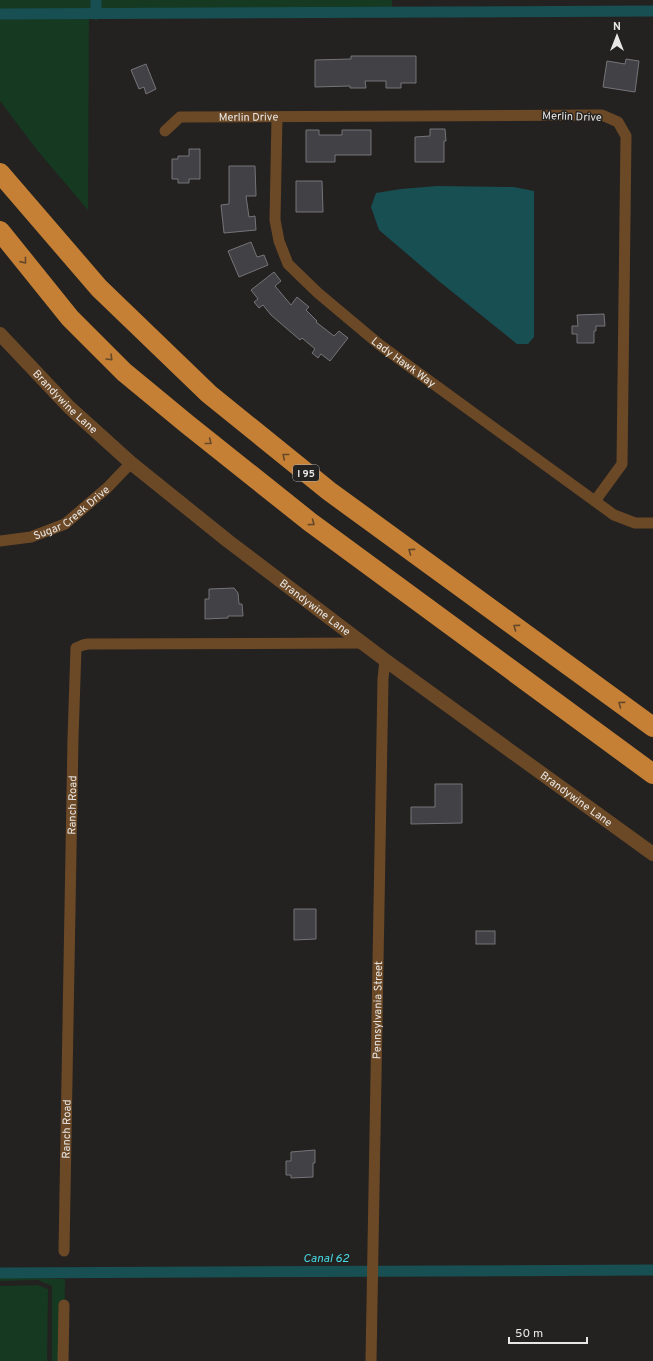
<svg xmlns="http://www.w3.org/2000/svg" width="653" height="1361" font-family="Overpass,sans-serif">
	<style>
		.green { fill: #153921 }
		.water { fill: #184f52 }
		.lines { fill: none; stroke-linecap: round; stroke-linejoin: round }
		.canal { stroke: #184f52; stroke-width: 11 }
		.building { fill: #424145; stroke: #757478 }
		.minor { stroke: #6c4926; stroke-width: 11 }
		.tertiary { stroke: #6c4926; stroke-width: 14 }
		.motorway { stroke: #c58036; stroke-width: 20 }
		.oneway { stroke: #644829 }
		.labels { text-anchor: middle; stroke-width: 3; stroke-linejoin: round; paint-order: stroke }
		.shield { fill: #242220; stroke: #adacaa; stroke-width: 1 }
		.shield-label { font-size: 10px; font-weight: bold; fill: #e8e7e5 }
		.street-label { font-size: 11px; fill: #e8e7e5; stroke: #242220 }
		.water-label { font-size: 12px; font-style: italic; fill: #46dde7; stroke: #242220 }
	</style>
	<rect width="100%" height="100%" fill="#242220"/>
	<g class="green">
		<path d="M 0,0 L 392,0 L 392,11 L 89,10 L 88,210 L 37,150 L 0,101 Z"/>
		<path d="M 0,1278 L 65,1279 L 64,1361 L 52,1361 L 52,1286 L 38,1280 L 0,1281 Z"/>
		<path d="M 38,1285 L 48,1289 L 47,1361 L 0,1361 L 0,1286 Z"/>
	</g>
	<path class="water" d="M 437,186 L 514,187 L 534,191 L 534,337 L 528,344 L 517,344 L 440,282 L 379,230 L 371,207 L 376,193 L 401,189 Z"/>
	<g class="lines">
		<g class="canal">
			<path d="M 0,14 L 653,11"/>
			<path d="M 96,14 L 96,0"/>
			<path d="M 0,1273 L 653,1270"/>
		</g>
	</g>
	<g class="building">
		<path d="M 351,56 L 416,56 L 416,83 L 401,83 L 401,88 L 386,88 L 386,81 L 365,81 L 366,88 L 350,88 L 350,86 L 315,87 L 315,60 L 351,59 Z"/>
		<path d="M 626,59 L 639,61 L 635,92 L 603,87 L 607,61 L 625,64 Z"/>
		<path d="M 146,64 L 156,89 L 146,94 L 144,87 L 139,89 L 131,70 Z"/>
		<path d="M 430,129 L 445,129 L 446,141 L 444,141 L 444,162 L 415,162 L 415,137 L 430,136 Z"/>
		<path d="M 306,130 L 319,130 L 319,135 L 342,135 L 342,130 L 371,130 L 371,155 L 335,155 L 335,162 L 306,162 Z"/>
		<path d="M 189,149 L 200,149 L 200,179 L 189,179 L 189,183 L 178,183 L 178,179 L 172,179 L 172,159 L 178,159 L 178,156 L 189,156 Z"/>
		<path d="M 229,166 L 255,166 L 256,196 L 246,196 L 249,217 L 255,216 L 256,230 L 224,233 L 221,205 L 229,204 Z"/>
		<path d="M 296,181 L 322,181 L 323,212 L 296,212 Z"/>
		<path d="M 251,242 L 257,257 L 264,255 L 268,265 L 239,277 L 228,251 Z"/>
		<path d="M 274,272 L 281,281 L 275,286 L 291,305 L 297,297 L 309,307 L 306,310 L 317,321 L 316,322 L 334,336 L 339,331 L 348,338 L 330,361 L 321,354 L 318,358 L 312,353 L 315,349 L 302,338 L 300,340 L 271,315 L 263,305 L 259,308 L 254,302 L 258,299 L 251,290 Z"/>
		<path d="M 604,314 L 605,326 L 596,326 L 596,331 L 594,331 L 594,343 L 577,343 L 577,334 L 572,334 L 572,326 L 578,326 L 577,315 Z"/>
		<path d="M 234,588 L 238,593 L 239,604 L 242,604 L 243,616 L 228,616 L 228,618 L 205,619 L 205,599 L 209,599 L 209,589 Z"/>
		<path d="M 435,784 L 462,784 L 462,823 L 411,824 L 411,807 L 435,807 Z"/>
		<path d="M 294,909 L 316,909 L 316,939 L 294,940 Z"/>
		<rect x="476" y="931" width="19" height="13"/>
		<path d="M 315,1150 L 315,1163 L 313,1163 L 313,1177 L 291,1178 L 291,1175 L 286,1175 L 286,1161 L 291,1161 L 291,1152 Z"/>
	</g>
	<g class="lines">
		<g class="minor">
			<path id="s1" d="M 277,117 L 275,220 L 279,241 L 288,264 L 318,293 L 380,345 L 614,515 L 635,523 L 653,523"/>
			<path id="s2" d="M 165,131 L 180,117 L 602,115 L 618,122 L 626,136 L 622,464 L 595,501"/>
			<path id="s3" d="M 0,541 L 31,537 L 65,524 L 107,488 L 131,463"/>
			<path id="s4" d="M 64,1251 L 73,738 L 76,648 L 83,645 L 88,644 L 364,643"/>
			<path d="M 63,1361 L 64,1305"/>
			<path id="s5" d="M 371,1361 L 383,679 L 385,660"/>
		</g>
		<path class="tertiary" id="s6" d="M 0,334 L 69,407 L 131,463 L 228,541 L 385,660 L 653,854"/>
		<g class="motorway">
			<path d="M 0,173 L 99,288 L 209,394 L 329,491 L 653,727"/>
			<path d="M 0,231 L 70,318 L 124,372 L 187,424 L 310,522 L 653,774"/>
		</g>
	</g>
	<defs><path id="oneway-chevron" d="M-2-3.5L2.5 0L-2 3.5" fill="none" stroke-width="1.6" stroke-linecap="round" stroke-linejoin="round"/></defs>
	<g class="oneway">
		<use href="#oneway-chevron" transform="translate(24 261) rotate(51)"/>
		<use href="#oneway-chevron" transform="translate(110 358) rotate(45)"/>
		<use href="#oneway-chevron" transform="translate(209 442) rotate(38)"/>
		<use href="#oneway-chevron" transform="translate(285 456) rotate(-141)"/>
		<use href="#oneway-chevron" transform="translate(312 523) rotate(37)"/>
		<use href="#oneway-chevron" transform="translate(411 551) rotate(-144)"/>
		<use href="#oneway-chevron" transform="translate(516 627) rotate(-144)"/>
		<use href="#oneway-chevron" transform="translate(621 704) rotate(-144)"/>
	</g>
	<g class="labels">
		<rect class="shield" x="293" y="465" width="26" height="16" rx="3"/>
		<g class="shield-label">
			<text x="306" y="477">I 95</text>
		</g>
		<g class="street-label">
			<text transform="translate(572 116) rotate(2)" y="4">Merlin Drive</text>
			<text dy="4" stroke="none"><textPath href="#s2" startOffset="89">Merlin Drive</textPath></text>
			<text dy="4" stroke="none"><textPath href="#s1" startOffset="301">Lady Hawk Way</textPath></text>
			<text dy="4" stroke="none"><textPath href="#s6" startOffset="94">Brandywine Lane</textPath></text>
			<text dy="4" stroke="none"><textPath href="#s3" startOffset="79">Sugar Creek Drive</textPath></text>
			<text dy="4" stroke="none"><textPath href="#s6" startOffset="418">Brandywine Lane</textPath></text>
			<text dy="4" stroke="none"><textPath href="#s6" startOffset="742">Brandywine Lane</textPath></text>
			<text dy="4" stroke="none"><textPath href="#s4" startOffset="446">Ranch Road</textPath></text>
			<text dy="4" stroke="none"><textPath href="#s5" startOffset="351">Pennsylvania Street</textPath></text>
			<text dy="4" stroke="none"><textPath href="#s4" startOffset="122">Ranch Road</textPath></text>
		</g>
		<g class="water-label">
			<text x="326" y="1262">Canal 62</text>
		</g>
	</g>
	<g transform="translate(617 36)" stroke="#242220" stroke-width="3" paint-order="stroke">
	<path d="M0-3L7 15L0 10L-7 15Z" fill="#e8e7e5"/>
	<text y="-6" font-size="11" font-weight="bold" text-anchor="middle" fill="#e8e7e5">N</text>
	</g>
	<path d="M509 1337v6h78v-6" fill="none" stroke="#e8e7e5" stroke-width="2"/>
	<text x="515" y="1337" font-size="12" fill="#e8e7e5" stroke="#242220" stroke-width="3" paint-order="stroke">50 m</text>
</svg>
